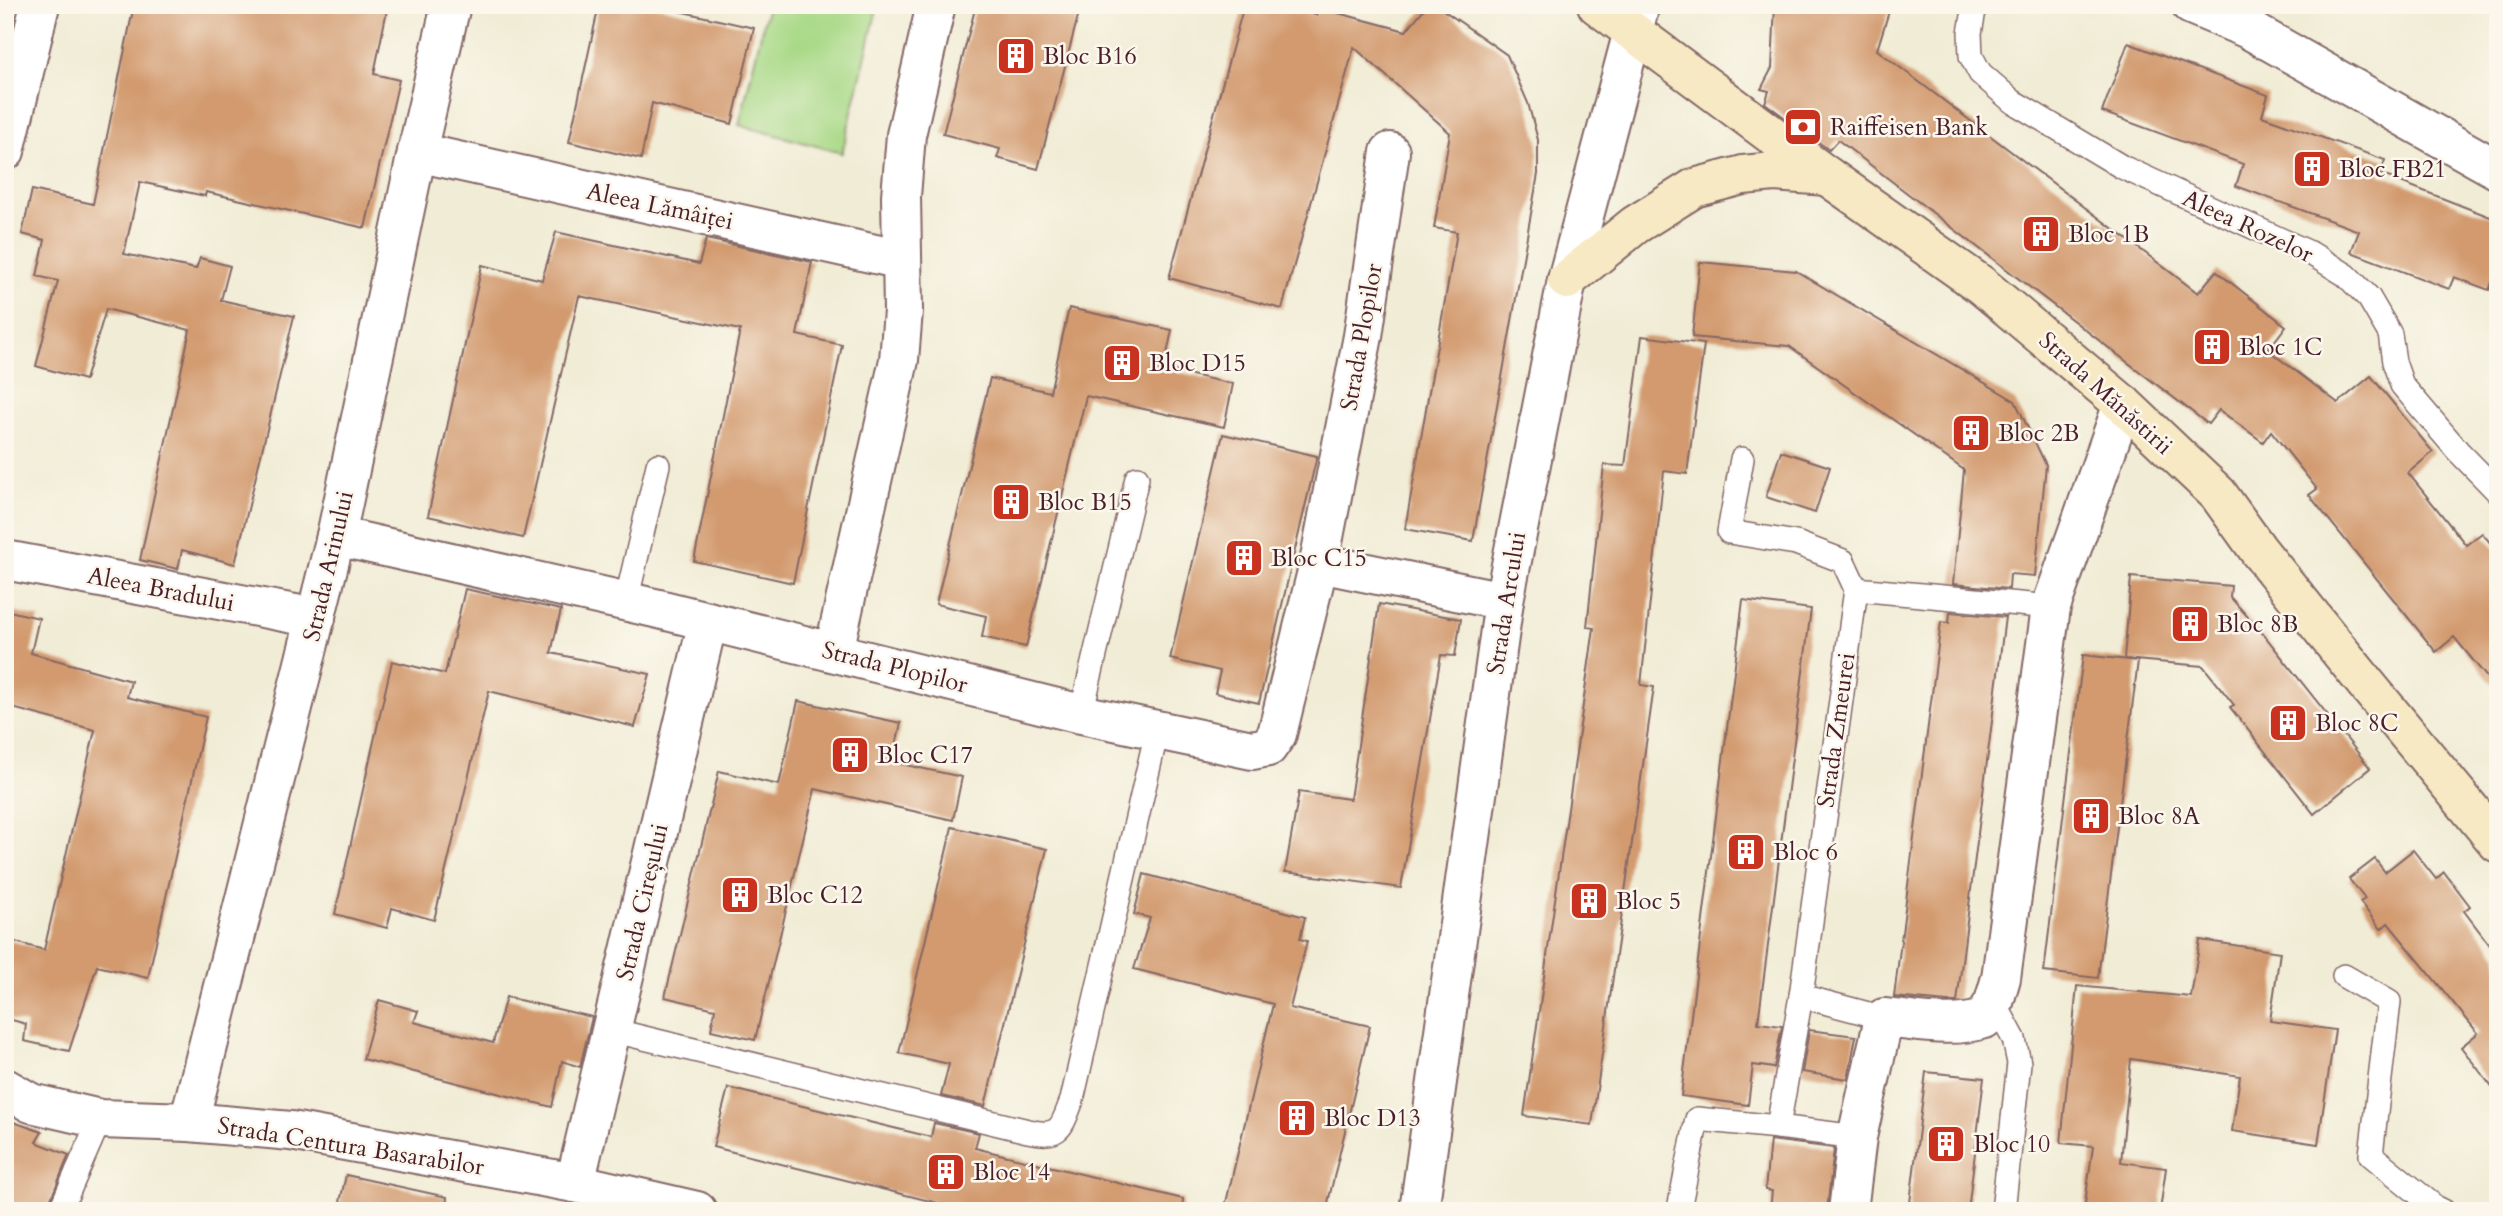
<svg xmlns="http://www.w3.org/2000/svg" width="2503" height="1216" font-family="Cardo,serif">
	<style>
		.green { fill: #a9d987; stroke: #7a7c59; stroke-width: 2 }
		.building { fill: #d29a6e }
		.lines { fill: none; stroke-linecap: round; stroke-linejoin: round }
		.lane-casing { stroke: #846766; stroke-width: 26 }
		.street-casing { stroke: #846766; stroke-width: 42 }
		.secondary-casing { stroke: #846766; stroke-width: 42 }
		.lane { stroke: #fff; stroke-width: 23 }
		.street { stroke: #fff; stroke-width: 38 }
		.secondary { stroke: #f7e9c3; stroke-width: 38 }
		.labels { text-anchor: middle; stroke-width: 5; stroke-linejoin: round; paint-order: stroke }
		.poi-label { font-size: 24px; fill: #4a1f2b; stroke: #fbf7ec; text-anchor: start }
		.street-label { font-size: 24px; fill: #4a1f2b; stroke: #fbf7ec }
	</style>
	<rect width="100%" height="100%" fill="#fbf7ec"/>
	<filter id="ink" filterUnits="userSpaceOnUse"><feTurbulence type="fractalNoise" baseFrequency=".0143" numOctaves="2"/><feDisplacementMap in="SourceGraphic" scale="14" xChannelSelector="R" yChannelSelector="G"/><feConvolveMatrix kernelMatrix="1 2 1 2 8 2 1 2 1" color-interpolation-filters="sRGB"/></filter>
	<filter id="wash" filterUnits="userSpaceOnUse"><feTurbulence type="fractalNoise" baseFrequency=".00686" numOctaves="4" result="noise"/><feDisplacementMap in="SourceGraphic" scale="28" xChannelSelector="R" yChannelSelector="G"/><feGaussianBlur stdDeviation="1.57" result="paint"/><feColorMatrix in="noise" values="0 0 0 0 0 0 0 0 0 0 0 0 0 0 0 0 0 1.4 0 .05"/><feComposite in="paint" operator="in"/></filter>
	<g filter="url(#wash)">
		<rect width="100%" height="100%" fill="#f1ecd5"/>
		<g class="green">
			<path d="M 768,5 L 878,5 L 842,153 L 739,125 Z"/>
			<path d="M 2188,1199 L 2276,1211 L 2187,1211 Z"/>
		</g>
		<g id="blocks">
			<g class="building">
				<path d="M 134,5 L 388,5 L 374,74 L 399,80 L 365,228 L 206,192 L 205,196 L 140,182 L 124,254 L 196,269 L 200,258 L 230,266 L 221,300 L 294,316 L 235,564 L 182,550 L 178,569 L 140,560 L 190,330 L 106,309 L 85,380 L 36,366 L 58,281 L 37,276 L 45,240 L 22,234 L 32,190 L 93,204 Z"/>
				<path d="M 599,5 L 652,5 L 754,28 L 732,124 L 652,103 L 641,159 L 569,142 Z"/>
				<path d="M 976,5 L 1081,5 L 1038,169 L 997,158 L 1000,149 L 943,134 Z"/>
				<path d="M 1244,5 L 1283,5 L 1317,15 L 1306,5 L 1308,5 L 1406,31 L 1427,5 L 1436,5 L 1507,55 L 1528,103 L 1538,140 L 1538,174 L 1473,541 L 1405,529 L 1457,232 L 1434,228 L 1450,133 L 1354,47 L 1282,309 L 1169,278 Z"/>
				<path d="M 1775,5 L 1891,5 L 1877,50 L 2198,293 L 2216,271 L 2286,326 L 2268,350 L 2338,403 L 2371,376 L 2433,452 L 2408,473 L 2466,545 L 2482,533 L 2498,552 L 2498,691 L 2454,637 L 2436,652 L 2309,495 L 2317,489 L 2271,431 L 2263,442 L 2219,410 L 2208,424 L 1838,140 L 1829,150 L 1765,103 L 1769,91 L 1761,89 L 1772,68 Z"/>
				<path d="M 2128,43 L 2268,95 L 2262,116 L 2385,160 L 2380,174 L 2498,220 L 2498,267 L 2489,290 L 2454,277 L 2449,289 L 2351,252 L 2359,231 L 2236,186 L 2243,164 L 2102,112 Z"/>
				<path d="M 556,232 L 699,264 L 706,239 L 812,262 L 797,335 L 842,345 L 793,583 L 694,561 L 740,330 L 579,296 L 523,538 L 428,516 L 482,265 L 542,280 Z"/>
				<path d="M 1700,262 L 1796,271 L 2015,401 L 2046,465 L 2035,576 L 2010,574 L 2009,589 L 1953,584 L 1964,470 L 1789,346 L 1692,337 Z"/>
				<path d="M 1069,308 L 1172,330 L 1164,369 L 1233,384 L 1224,427 L 1086,396 L 1026,647 L 982,637 L 986,616 L 936,604 L 990,378 L 1050,392 Z"/>
				<path d="M 1642,336 L 1704,344 L 1687,474 L 1664,471 L 1641,685 L 1654,687 L 1592,1125 L 1524,1116 L 1594,628 L 1587,627 L 1604,465 L 1625,466 Z"/>
				<path d="M 1223,434 L 1317,456 L 1259,703 L 1215,693 L 1220,671 L 1170,659 Z"/>
				<path d="M 1781,451 L 1830,467 L 1815,513 L 1766,497 Z"/>
				<path d="M 2131,577 L 2231,586 L 2230,597 L 2264,635 L 2370,768 L 2314,814 L 2230,707 L 2234,705 L 2203,666 L 2124,659 Z"/>
				<path d="M 465,589 L 561,610 L 551,653 L 650,674 L 635,727 L 489,691 L 434,920 L 392,908 L 387,928 L 335,914 L 392,661 L 445,674 Z"/>
				<path d="M 1743,600 L 1811,609 L 1758,1023 L 1782,1026 L 1774,1068 L 1753,1065 L 1748,1105 L 1681,1096 Z"/>
				<path d="M 1379,604 L 1461,619 L 1455,656 L 1441,655 L 1401,888 L 1285,872 L 1299,792 L 1350,799 Z"/>
				<path d="M 5,610 L 39,618 L 31,653 L 131,681 L 127,697 L 206,717 L 148,978 L 97,966 L 69,1051 L 24,1041 L 26,1024 L 5,1018 L 5,939 L 44,950 L 95,730 L 5,706 Z"/>
				<path d="M 1950,612 L 2005,617 L 1957,1002 L 1947,1002 L 1894,997 L 1941,622 L 1949,623 Z"/>
				<path d="M 2083,655 L 2138,661 L 2098,978 L 2044,972 Z"/>
				<path d="M 798,701 L 901,723 L 892,762 L 962,777 L 953,820 L 815,789 L 755,1040 L 711,1030 L 715,1009 L 665,997 L 719,771 L 779,785 Z"/>
				<path d="M 952,827 L 1047,849 L 985,1106 L 941,1096 L 949,1064 L 899,1053 Z"/>
				<path d="M 2413,850 L 2436,879 L 2444,872 L 2470,906 L 2464,911 L 2498,956 L 2498,1095 L 2461,1047 L 2478,1033 L 2388,923 L 2381,929 L 2360,902 L 2365,899 L 2349,879 L 2375,859 L 2385,872 Z"/>
				<path d="M 1144,874 L 1305,917 L 1300,939 L 1307,941 L 1290,1008 L 1370,1026 L 1326,1211 L 1224,1211 L 1273,1004 L 1134,969 L 1150,918 L 1134,914 Z"/>
				<path d="M 2200,940 L 2280,952 L 2270,1021 L 2335,1030 L 2318,1144 L 2232,1131 L 2240,1076 L 2131,1059 L 2121,1162 L 2166,1168 L 2160,1211 L 2084,1211 L 2093,1146 L 2061,1143 L 2077,986 L 2191,997 Z"/>
				<path d="M 506,997 L 592,1017 L 580,1067 L 562,1061 L 552,1107 L 363,1059 L 379,1000 L 418,1011 L 414,1022 L 493,1043 Z"/>
				<path d="M 1809,1030 L 1856,1036 L 1848,1079 L 1802,1072 Z"/>
				<path d="M 1926,1072 L 1984,1078 L 1968,1211 L 1909,1211 Z"/>
				<path d="M 728,1088 L 931,1137 L 934,1123 L 979,1133 L 975,1148 L 1183,1199 L 1182,1211 L 970,1211 L 713,1147 Z"/>
				<path d="M 5,1119 L 42,1132 L 36,1142 L 69,1155 L 46,1211 L 5,1211 Z"/>
				<path d="M 1770,1140 L 1834,1148 L 1827,1211 L 1770,1211 L 1772,1191 L 1765,1190 Z"/>
				<path d="M 346,1175 L 447,1197 L 446,1211 L 338,1211 Z"/>
			</g>
		</g>
	</g>
	<g filter="url(#ink)">
		<use href="#blocks" fill-opacity="0" stroke="#846766" stroke-width="2"/>
		<g class="lines">
			<g class="lane-casing">
				<g id="lane">
					<path d="M 1975,5 L 1970,33 L 1971,56 L 1980,73 L 2012,101 L 2122,167 L 2312,254 L 2346,275 L 2369,298 L 2390,334 L 2394,362 L 2402,385 L 2458,451 L 2498,492"/>
					<path d="M 1742,459 L 1729,532 L 1796,543 L 1843,561 L 1856,589 L 1801,996 L 1778,1127 L 1857,1137"/>
					<path d="M 1856,589 L 2051,607"/>
					<path d="M 626,602 L 658,465"/>
					<path d="M 1081,714 L 1137,478"/>
					<path d="M 2344,976 L 2389,1002 L 2371,1155 L 2435,1207 L 2443,1211"/>
					<path d="M 1801,996 L 1884,1018"/>
					<path d="M 1994,1002 L 2014,1039 L 2019,1063 L 2003,1211"/>
					<path d="M 611,1030 L 1028,1131 C 1061,1138 1061,1128 1072,1100 L 1157,731"/>
					<path d="M 1680,1204 L 1697,1119 L 1778,1127"/>
					<path d="M 60,1211 L 100,1119"/>
				</g>
			</g>
			<g class="street-casing">
				<g id="street">
					<path d="M 2191,5 L 2248,29 L 2498,170"/>
					<path d="M 5,151 L 40,5"/>
					<path d="M 417,152 L 902,260"/>
					<path d="M 336,536 L 659,609 L 1081,714 L 1252,750 L 1268,747 L 1277,734 L 1319,563 L 1363,336 L 1390,152"/>
					<path d="M 5,560 L 316,618"/>
					<path d="M 1319,563 L 1504,601"/>
					<path d="M 834,651 L 899,360 L 903,311 L 901,196 L 906,135 L 936,5"/>
					<path d="M 5,1088 L 31,1103 L 100,1119 L 189,1122 L 291,1131 L 575,1183 L 697,1211"/>
					<path d="M 189,1122 L 336,536 L 417,152 L 451,5"/>
					<path d="M 575,1183 L 708,621"/>
					<path d="M 1419,1211 L 1504,601 L 1567,280 L 1640,5"/>
					<path d="M 1848,1211 L 1857,1137 L 1884,1018 C 1917,1021 1952,1029 1984,1019 L 1994,1002 L 2001,978 L 2051,607 L 2123,404"/>
				</g>
			</g>
			<g class="secondary-casing">
				<g id="secondary">
					<path d="M 1597,5 L 1827,176 L 1981,285 L 2123,404 L 2218,494 L 2259,551 L 2367,685 L 2498,843"/>
					<path d="M 1567,280 L 1635,225 L 1694,188 L 1743,175 L 1774,172 L 1827,176"/>
				</g>
			</g>
			<use href="#lane" class="lane"/>
			<use href="#street" class="street"/>
			<use href="#secondary" class="secondary"/>
		</g>
	</g>
	<defs>
		<g id="building-square" transform="scale(2.0125)"><rect x="-9" y="-9" width="18" height="18" rx="4" fill="#c8321e" stroke="#fbf7ec"/><path d="M-4-6H4V6H1V3H-1V6H-4ZM-2.5-4.3h1.7v1.8h-1.7ZM.8-4.3h1.7v1.8H.8ZM-2.5-1h1.7V.8h-1.7ZM.8-1h1.7V.8H.8Z" fill="#fff"/></g>
		<g id="bank-square" transform="scale(2.0125)"><rect x="-9" y="-9" width="18" height="18" rx="4" fill="#c8321e" stroke="#fbf7ec"/><path d="M-6-4H6V4H-6ZM0-2.3a2.3 2.3 0 1 0 0 4.6a2.3 2.3 0 1 0 0-4.6Z" fill="#fff"/></g>
	</defs>
	<g fill-rule="evenodd">
		<use href="#building-square" x="1016" y="56"/>
		<use href="#bank-square" x="1803" y="127"/>
		<use href="#building-square" x="2312" y="169"/>
		<use href="#building-square" x="2041" y="234"/>
		<use href="#building-square" x="2212" y="347"/>
		<use href="#building-square" x="1122" y="363"/>
		<use href="#building-square" x="1971" y="433"/>
		<use href="#building-square" x="1011" y="502"/>
		<use href="#building-square" x="1244" y="558"/>
		<use href="#building-square" x="2190" y="624"/>
		<use href="#building-square" x="2288" y="723"/>
		<use href="#building-square" x="850" y="755"/>
		<use href="#building-square" x="2091" y="816"/>
		<use href="#building-square" x="1746" y="852"/>
		<use href="#building-square" x="740" y="895"/>
		<use href="#building-square" x="1589" y="901"/>
		<use href="#building-square" x="1297" y="1118"/>
		<use href="#building-square" x="1946" y="1144"/>
		<use href="#building-square" x="946" y="1172"/>
	</g>
	<g class="labels">
		<g class="poi-label">
			<text x="1043" y="64">Bloc B16</text>
			<text x="1830" y="135">Raiffeisen Bank</text>
			<text x="2339" y="177">Bloc FB21</text>
			<text x="2068" y="242">Bloc 1B</text>
			<text x="2239" y="355">Bloc 1C</text>
			<text x="1149" y="371">Bloc D15</text>
			<text x="1998" y="441">Bloc 2B</text>
			<text x="1038" y="510">Bloc B15</text>
			<text x="1271" y="566">Bloc C15</text>
			<text x="2217" y="632">Bloc 8B</text>
			<text x="2315" y="731">Bloc 8C</text>
			<text x="877" y="763">Bloc C17</text>
			<text x="2118" y="824">Bloc 8A</text>
			<text x="1773" y="860">Bloc 6</text>
			<text x="767" y="903">Bloc C12</text>
			<text x="1616" y="909">Bloc 5</text>
			<text x="1324" y="1126">Bloc D13</text>
			<text x="1973" y="1152">Bloc 10</text>
			<text x="973" y="1180">Bloc 14</text>
		</g>
		<g class="street-label">
			<text transform="translate(660 206) rotate(12)" y="8">Aleea Lămâiței</text>
			<text transform="translate(2248 226) rotate(25)" y="8">Aleea Rozelor</text>
			<text transform="translate(1361 337) rotate(-80)" y="8">Strada Plopilor</text>
			<text transform="translate(2106 393) rotate(42)" y="8">Strada Mănăstirii</text>
			<text transform="translate(328 566) rotate(-77)" y="8">Strada Arinului</text>
			<text transform="translate(161 589) rotate(11)" y="8">Aleea Bradului</text>
			<text transform="translate(1506 603) rotate(-81)" y="8">Strada Arcului</text>
			<text transform="translate(895 667) rotate(14)" y="8">Strada Plopilor</text>
			<text transform="translate(1836 730) rotate(-82)" y="8">Strada Zmeurei</text>
			<text transform="translate(642 902) rotate(-77)" y="8">Strada Cireșului</text>
			<text transform="translate(351 1146) rotate(9)" y="8">Strada Centura Basarabilor</text>
		</g>
	</g>
	<rect width="2503" height="1216" fill="none" stroke="#fbf7ec" stroke-width="28"/>
</svg>
